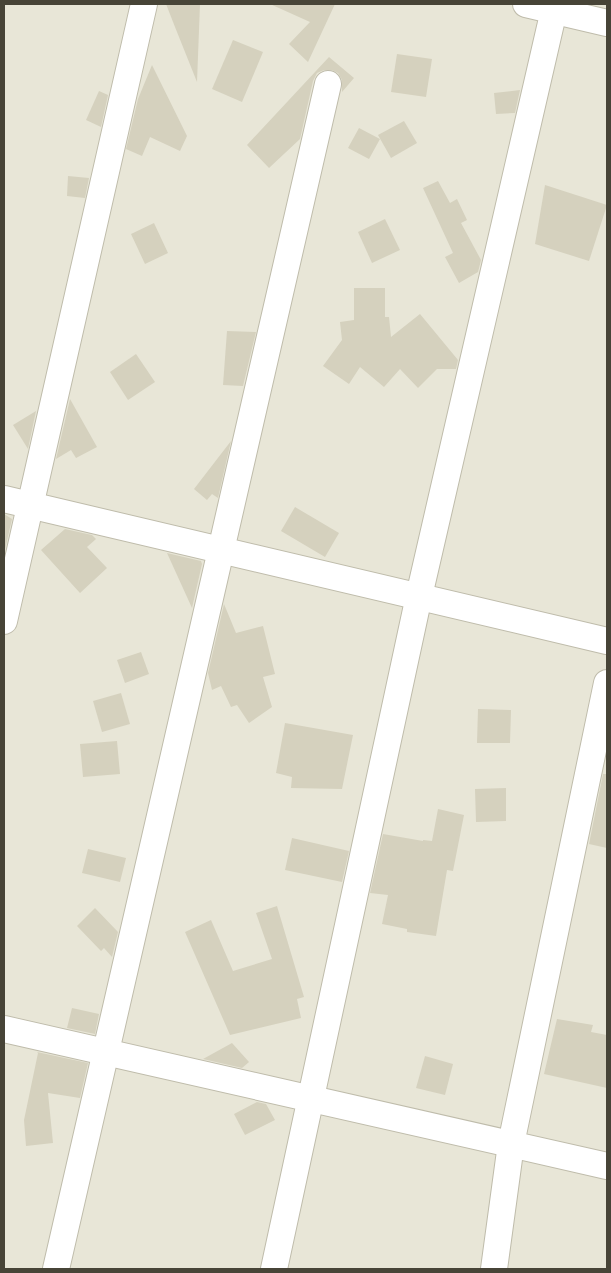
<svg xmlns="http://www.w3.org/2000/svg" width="611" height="1273" font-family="Overpass,sans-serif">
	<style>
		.residential { fill: #e8e6d7 }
		.building { fill: #d5d1be }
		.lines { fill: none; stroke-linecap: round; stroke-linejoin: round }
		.minor-casing { stroke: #bfbcab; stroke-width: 28 }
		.minor { stroke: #fff; stroke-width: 26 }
	</style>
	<rect width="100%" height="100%" fill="#f4f3e9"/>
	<rect class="residential" x="4" y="4" width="603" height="1265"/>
	<g class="building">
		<path d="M 166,4 L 200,4 L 197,82 L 175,27 Z"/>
		<path d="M 270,4 L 335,4 L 308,62 L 289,44 L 310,22 Z"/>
		<path d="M 233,40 L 263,52 L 242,102 L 212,89 Z"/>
		<path d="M 397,54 L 432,59 L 426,97 L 391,92 Z"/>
		<path d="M 329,57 L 354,78 L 342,92 L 342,80 L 338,73 L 332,70 L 324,70 L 317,73 L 313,81 L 300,139 L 269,168 L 247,145 Z"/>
		<path d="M 152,65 L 187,136 L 180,151 L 150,137 L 142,156 L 126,149 L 138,99 Z"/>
		<path d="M 520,90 L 515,113 L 496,114 L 494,93 Z"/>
		<path d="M 99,91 L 108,95 L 101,127 L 86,120 Z"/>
		<path d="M 404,121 L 417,143 L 391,158 L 378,135 Z"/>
		<path d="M 359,128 L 380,139 L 369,159 L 348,148 Z"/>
		<path d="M 68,176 L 89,178 L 85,198 L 67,196 Z"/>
		<path d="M 438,181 L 450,203 L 457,199 L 467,220 L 461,223 L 481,260 L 478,272 L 459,283 L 445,257 L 453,253 L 423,188 Z"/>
		<path d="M 545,185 L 607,205 L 589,261 L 535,244 Z"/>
		<path d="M 385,219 L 400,250 L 372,263 L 358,232 Z"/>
		<path d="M 154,223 L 168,253 L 145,264 L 131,234 Z"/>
		<path d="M 354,288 L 385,288 L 385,317 L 389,317 L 391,337 L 420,314 L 458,360 L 456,369 L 437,369 L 418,388 L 400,369 L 384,387 L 360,367 L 349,384 L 323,366 L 342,340 L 340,322 L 354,320 Z"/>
		<path d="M 227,331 L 256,332 L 243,386 L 223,385 Z"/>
		<path d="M 136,354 L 155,382 L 128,400 L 110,372 Z"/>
		<path d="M 70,399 L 97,447 L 76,458 L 71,450 L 56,459 Z"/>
		<path d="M 36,411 L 28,449 L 13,425 Z"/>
		<path d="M 231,441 L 218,498 L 212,494 L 207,500 L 194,489 Z"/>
		<path d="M 295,507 L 339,533 L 325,557 L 281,531 Z"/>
		<path d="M 4,514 L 12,519 L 4,554 Z"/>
		<path d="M 65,529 L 92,535 L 96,539 L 87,547 L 107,568 L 80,593 L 41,550 Z"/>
		<path d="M 167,553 L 201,561 L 202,564 L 192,608 Z"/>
		<path d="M 224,604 L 236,633 L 263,626 L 275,674 L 263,677 L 272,707 L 249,723 L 237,705 L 231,707 L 221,686 L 212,690 L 208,673 Z"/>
		<path d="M 141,652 L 149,674 L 125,683 L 117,660 Z"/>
		<path d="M 121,693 L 130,724 L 102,732 L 93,701 Z"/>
		<path d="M 478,709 L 511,710 L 510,743 L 477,743 Z"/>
		<path d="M 285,723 L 353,735 L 342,789 L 291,788 L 292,777 L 276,773 Z"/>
		<path d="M 117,741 L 120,774 L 83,777 L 80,744 Z"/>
		<path d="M 603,774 L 607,774 L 607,848 L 589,844 Z"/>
		<path d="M 506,788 L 506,821 L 476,822 L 475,789 Z"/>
		<path d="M 438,809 L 464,815 L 453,871 L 447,870 L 436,936 L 407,932 L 407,929 L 382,924 L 388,895 L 370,893 L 383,834 L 423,841 L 423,840 L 432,841 Z"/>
		<path d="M 292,838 L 349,851 L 342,882 L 285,870 Z"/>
		<path d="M 88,849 L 126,858 L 120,882 L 82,873 Z"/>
		<path d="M 277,906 L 304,997 L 297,999 L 301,1018 L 230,1035 L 185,932 L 211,920 L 233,971 L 272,959 L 256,913 Z"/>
		<path d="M 95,908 L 118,932 L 112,957 L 104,948 L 101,951 L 77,926 Z"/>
		<path d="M 72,1008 L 99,1014 L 95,1034 L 67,1028 Z"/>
		<path d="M 557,1019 L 593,1025 L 591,1032 L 607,1035 L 607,1088 L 544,1074 Z"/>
		<path d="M 232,1043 L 249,1062 L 242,1068 L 203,1059 Z"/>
		<path d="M 37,1052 L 88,1063 L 80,1098 L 48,1093 L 53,1143 L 26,1146 L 24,1120 L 38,1053 Z"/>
		<path d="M 425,1056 L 453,1064 L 445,1095 L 416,1088 Z"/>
		<path d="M 257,1102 L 266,1104 L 275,1120 L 245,1135 L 234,1114 Z"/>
	</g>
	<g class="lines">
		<g class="minor-casing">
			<g id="minor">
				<path d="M 526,4 L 607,23"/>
				<path d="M 4,499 L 607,641"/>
				<path d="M 4,621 L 144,4"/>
				<path d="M 4,1029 L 607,1166"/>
				<path d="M 56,1269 L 328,84"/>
				<path d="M 274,1269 L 419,596 L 554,10"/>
				<path d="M 494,1269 L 511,1144 L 607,683"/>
			</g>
		</g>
		<use href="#minor" class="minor"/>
	</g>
	<rect width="611" height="1273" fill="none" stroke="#474437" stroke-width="10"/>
</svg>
